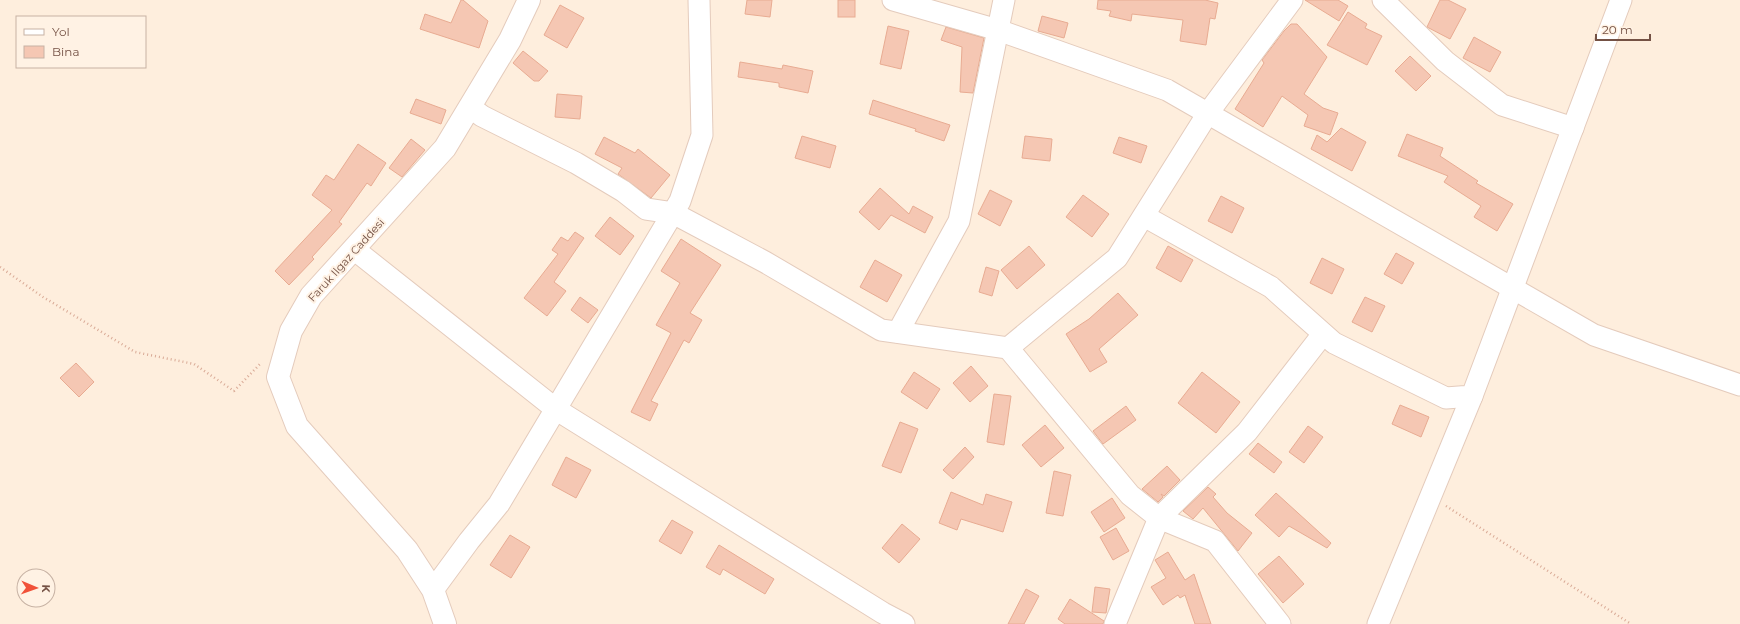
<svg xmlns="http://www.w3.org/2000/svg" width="1740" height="624" font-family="Montserrat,sans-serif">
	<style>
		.building { fill: #f5c7b3; stroke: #e8ab92 }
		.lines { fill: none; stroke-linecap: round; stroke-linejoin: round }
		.minor-casing { stroke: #e4cbbc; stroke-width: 23 }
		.tertiary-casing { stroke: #e4cbbc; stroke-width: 24 }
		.path { stroke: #d9aa96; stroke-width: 2.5; stroke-dasharray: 1 3; stroke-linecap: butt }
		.minor { stroke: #fff; stroke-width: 21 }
		.tertiary { stroke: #fff; stroke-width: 22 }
		.labels { text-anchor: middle; stroke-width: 4; stroke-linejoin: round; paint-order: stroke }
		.street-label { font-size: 11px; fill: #745144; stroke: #fff2e4 }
	</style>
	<rect width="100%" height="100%" fill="#feeedd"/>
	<g class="building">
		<path d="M 461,0 L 463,0 L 488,21 L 479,48 L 420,29 L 425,14 L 451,23 Z"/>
		<path d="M 747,0 L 772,0 L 770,17 L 745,14 Z"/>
		<rect x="838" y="0" width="17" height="17"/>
		<path d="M 1098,0 L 1205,0 L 1218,3 L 1215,19 L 1210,18 L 1206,45 L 1180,41 L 1183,20 L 1132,14 L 1131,21 L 1109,16 L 1111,11 L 1097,9 Z"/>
		<path d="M 1305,0 L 1338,0 L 1348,6 L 1339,21 Z"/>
		<path d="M 1440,0 L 1448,0 L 1466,9 L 1450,39 L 1427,27 Z"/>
		<path d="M 560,5 L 584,18 L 567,48 L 544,35 Z"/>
		<path d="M 1348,12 L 1367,24 L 1365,28 L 1382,36 L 1367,65 L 1327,45 Z"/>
		<path d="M 1042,16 L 1068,23 L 1064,38 L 1038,31 Z"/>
		<path d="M 1291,24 L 1297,24 L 1327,57 L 1304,94 L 1323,108 L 1338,113 L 1330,135 L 1304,126 L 1308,115 L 1282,96 L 1263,127 L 1235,109 L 1264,63 L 1262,60 L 1284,31 Z"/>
		<path d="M 888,26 L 909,31 L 901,69 L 880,64 Z"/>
		<path d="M 946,27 L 984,38 L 973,93 L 960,92 L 962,47 L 941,40 Z"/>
		<path d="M 1474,37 L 1501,52 L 1490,72 L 1463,58 Z"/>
		<path d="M 523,51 L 548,71 L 539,81 L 534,81 L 513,63 Z"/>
		<path d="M 1410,56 L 1431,76 L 1416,91 L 1395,71 Z"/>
		<path d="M 740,62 L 782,69 L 783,65 L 813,71 L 808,93 L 779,87 L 779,83 L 738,77 Z"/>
		<path d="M 557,94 L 582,96 L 580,119 L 555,117 Z"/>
		<path d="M 416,99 L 446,110 L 441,124 L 410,113 Z"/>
		<path d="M 873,100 L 950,125 L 944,141 L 915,131 L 916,129 L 869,114 Z"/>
		<path d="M 1341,128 L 1366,142 L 1352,171 L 1311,149 L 1317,135 L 1327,142 Z"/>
		<path d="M 1407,134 L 1443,148 L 1440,156 L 1478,181 L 1476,183 L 1513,204 L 1497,231 L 1474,217 L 1481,206 L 1444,182 L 1448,176 L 1398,156 Z"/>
		<path d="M 802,136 L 836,146 L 830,168 L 795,158 Z"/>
		<path d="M 1025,136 L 1052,139 L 1050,161 L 1022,158 Z"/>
		<path d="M 604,137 L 635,153 L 638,149 L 670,175 L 651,198 L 618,174 L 622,168 L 595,154 Z"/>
		<path d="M 1119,137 L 1147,146 L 1141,163 L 1113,153 Z"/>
		<path d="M 411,139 L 425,150 L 402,177 L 389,168 Z"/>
		<path d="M 358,144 L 386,163 L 371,186 L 367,183 L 339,222 L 342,224 L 312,257 L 314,259 L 289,285 L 275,271 L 332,210 L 312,195 L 326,175 L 334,180 Z"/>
		<path d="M 880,188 L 909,214 L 913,206 L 933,217 L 925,233 L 891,215 L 879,230 L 859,212 Z"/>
		<path d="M 990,190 L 1012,201 L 1000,226 L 978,214 Z"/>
		<path d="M 1083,195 L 1109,214 L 1092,237 L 1066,217 Z"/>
		<path d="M 1221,196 L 1244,208 L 1232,233 L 1208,221 Z"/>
		<path d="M 610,217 L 634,236 L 620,255 L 595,236 Z"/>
		<path d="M 575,232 L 584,238 L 554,282 L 566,291 L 547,316 L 524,298 L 558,254 L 552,250 L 561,237 L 568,241 Z"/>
		<path d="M 681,239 L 721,265 L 690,313 L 702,320 L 689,343 L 684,340 L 651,401 L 658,404 L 650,421 L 631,412 L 671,333 L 656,325 L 680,283 L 661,271 Z"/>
		<path d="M 1029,246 L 1045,265 L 1017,289 L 1001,270 Z"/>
		<path d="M 1168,246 L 1193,260 L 1181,282 L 1156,268 Z"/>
		<path d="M 1396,253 L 1414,263 L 1402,284 L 1384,274 Z"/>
		<path d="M 1322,258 L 1344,269 L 1332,294 L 1310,283 Z"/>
		<path d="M 875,260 L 902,275 L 887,302 L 860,287 Z"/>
		<path d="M 986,267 L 999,271 L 992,296 L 979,292 Z"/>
		<path d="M 1118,293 L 1138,315 L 1099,349 L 1107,362 L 1090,372 L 1066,334 L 1089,319 Z"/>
		<path d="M 580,297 L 598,310 L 588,323 L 571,310 Z"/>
		<path d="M 1365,297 L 1385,306 L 1372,332 L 1352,322 Z"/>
		<path d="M 76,363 L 94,382 L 79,397 L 60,378 Z"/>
		<path d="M 971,366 L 988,386 L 970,402 L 953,383 Z"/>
		<path d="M 914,372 L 940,389 L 927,409 L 901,392 Z"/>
		<path d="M 1202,372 L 1240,402 L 1216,433 L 1178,403 Z"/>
		<path d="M 994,394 L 1011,396 L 1004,445 L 987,442 Z"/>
		<path d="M 1400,405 L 1429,417 L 1421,437 L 1392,424 Z"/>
		<path d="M 1126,406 L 1136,420 L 1103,444 L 1093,431 Z"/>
		<path d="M 900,422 L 918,429 L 901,473 L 882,466 Z"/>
		<path d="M 1045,425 L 1064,448 L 1041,467 L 1022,445 Z"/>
		<path d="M 1308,426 L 1323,437 L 1304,463 L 1289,452 Z"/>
		<path d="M 1258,443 L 1282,462 L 1274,473 L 1249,454 Z"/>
		<path d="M 965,447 L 974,457 L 953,479 L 943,470 Z"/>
		<path d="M 566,457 L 591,470 L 576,498 L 552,485 Z"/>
		<path d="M 1167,466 L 1180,480 L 1164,496 L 1161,494 L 1163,497 L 1158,502 L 1142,489 Z"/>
		<path d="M 1054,471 L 1071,475 L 1063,516 L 1046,513 Z"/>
		<path d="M 1208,487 L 1216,494 L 1213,497 L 1227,513 L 1252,533 L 1238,551 L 1203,508 L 1193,519 L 1183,511 Z"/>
		<path d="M 951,492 L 983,505 L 986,494 L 1012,502 L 1003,532 L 961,519 L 957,530 L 939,523 Z"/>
		<path d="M 1276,493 L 1331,543 L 1327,548 L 1289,526 L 1279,537 L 1255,515 Z"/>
		<path d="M 1112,498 L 1125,518 L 1104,532 L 1091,512 Z"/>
		<path d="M 672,520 L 693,532 L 681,554 L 659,541 Z"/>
		<path d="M 902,524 L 920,539 L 899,563 L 882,548 Z"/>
		<path d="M 1116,528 L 1129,551 L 1113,560 L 1100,537 Z"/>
		<path d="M 510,535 L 530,547 L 511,578 L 490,565 Z"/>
		<path d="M 719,545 L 774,579 L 765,594 L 723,569 L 720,575 L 706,567 Z"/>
		<path d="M 1168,552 L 1185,580 L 1194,574 L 1211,624 L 1195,624 L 1185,595 L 1180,598 L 1178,595 L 1163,605 L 1151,587 L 1166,578 L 1155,560 Z"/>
		<path d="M 1279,556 L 1304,584 L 1283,603 L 1258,574 Z"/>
		<path d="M 1095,587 L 1110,589 L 1106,613 L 1092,612 Z"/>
		<path d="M 1026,589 L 1039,596 L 1024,624 L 1008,624 Z"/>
		<path d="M 1070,599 L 1104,621 L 1103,624 L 1065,624 L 1058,619 Z"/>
	</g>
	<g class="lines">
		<g class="minor-casing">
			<g id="minor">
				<path d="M 893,0 L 998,30 L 1167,90 L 1594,335 L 1740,385"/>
				<path d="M 1383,0 L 1445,61 L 1502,105 L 1573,128"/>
				<path d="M 470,107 L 482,116 L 576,163 L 623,191 L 646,209 L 673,213 L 765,262 L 881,330 L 1008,348 L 1130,495 L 1159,518 L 1215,541 L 1280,624"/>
				<path d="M 1144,216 L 1271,287 L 1334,343 L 1446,398 L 1472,396 L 1621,0"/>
				<path d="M 355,250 L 557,410 L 883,613 L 904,624"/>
				<path d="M 898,332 L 959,221 L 1004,0"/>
				<path d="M 1008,348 L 1117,258 L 1208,113 L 1292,0"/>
				<path d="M 433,590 L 469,541 L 499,504 L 680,201 L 702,135 L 699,0"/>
				<path d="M 1115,624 L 1159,518 L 1247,432 L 1323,334"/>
				<path d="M 1378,624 L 1472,396"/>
			</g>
		</g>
		<g class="tertiary-casing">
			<path id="tertiary" d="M 445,624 L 433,590 L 407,550 L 297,426 L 278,377 L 291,331 L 311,296 L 445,148 L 510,40 L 529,0"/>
		</g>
		<g class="path">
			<path d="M 0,267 L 43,297 L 135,352 L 194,364 L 234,391 L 260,364"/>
			<path d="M 1446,506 L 1631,624"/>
		</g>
		<use href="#minor" class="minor"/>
		<use href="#tertiary" class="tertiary"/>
	</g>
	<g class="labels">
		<g class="street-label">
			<text transform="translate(346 260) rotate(-48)" y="4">Faruk Ilgaz Caddesi</text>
		</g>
	</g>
	<rect x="16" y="16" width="130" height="52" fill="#fff2e4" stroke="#c7b2a4"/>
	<rect x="24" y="29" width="20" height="6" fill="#ffffff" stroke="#c7b2a4"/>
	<text x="52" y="36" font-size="12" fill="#745144">Yol</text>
	<rect x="24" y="46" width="20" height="12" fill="#f5c7b3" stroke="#c7b2a4"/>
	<text x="52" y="56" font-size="12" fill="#745144">Bina</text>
	<g transform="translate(36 588) rotate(92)"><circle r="19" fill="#fff2e4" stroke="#c7b2a4"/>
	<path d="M0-3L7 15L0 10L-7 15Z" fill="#f15138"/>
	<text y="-6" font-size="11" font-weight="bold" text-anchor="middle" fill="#745144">K</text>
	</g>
	<path d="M1596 34v6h54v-6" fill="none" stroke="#745144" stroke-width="2"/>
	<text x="1602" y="34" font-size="12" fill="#745144" stroke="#fff2e4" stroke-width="3" paint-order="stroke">20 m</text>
</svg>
